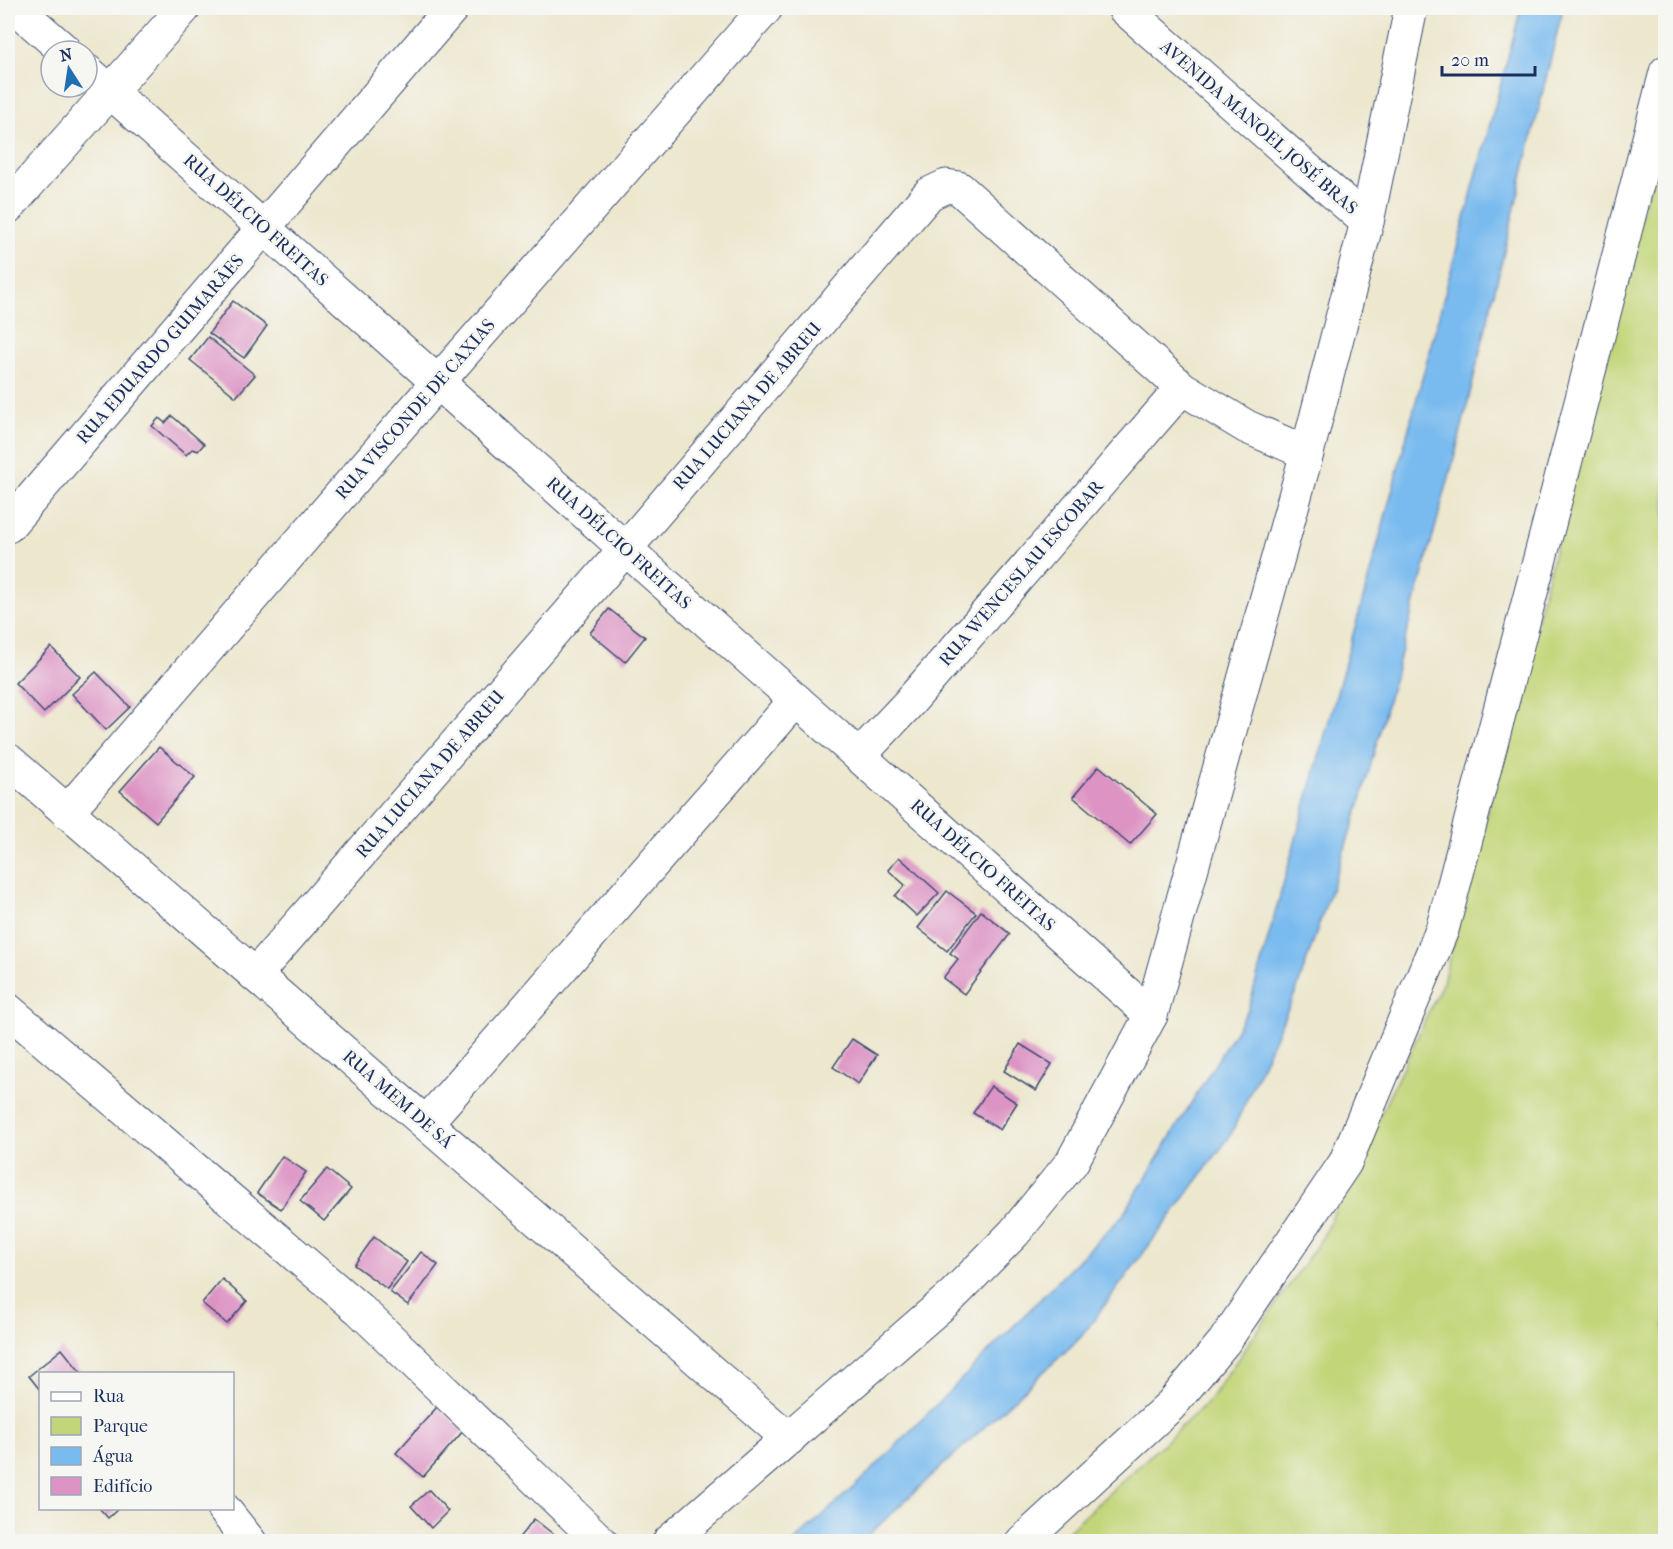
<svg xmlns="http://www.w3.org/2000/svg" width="1673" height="1549" font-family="'IM FELL French Canon',serif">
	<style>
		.green { fill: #c2d578; stroke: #6e826b; stroke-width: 1.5 }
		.water { fill: #7abbef; stroke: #4a75a6; stroke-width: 1.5 }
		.building { fill: #dd94c5 }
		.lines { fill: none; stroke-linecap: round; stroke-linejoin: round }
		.minor-casing { stroke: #3a4b6f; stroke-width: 35 }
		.minor { stroke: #fff; stroke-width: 33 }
		.labels { text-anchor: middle; stroke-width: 5; stroke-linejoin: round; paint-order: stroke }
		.street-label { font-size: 18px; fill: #1b2f5e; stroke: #f6f6f2 }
	</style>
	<rect width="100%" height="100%" fill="#f6f6f2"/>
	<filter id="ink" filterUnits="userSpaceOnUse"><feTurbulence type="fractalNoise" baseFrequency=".0167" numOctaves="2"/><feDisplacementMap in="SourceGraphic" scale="12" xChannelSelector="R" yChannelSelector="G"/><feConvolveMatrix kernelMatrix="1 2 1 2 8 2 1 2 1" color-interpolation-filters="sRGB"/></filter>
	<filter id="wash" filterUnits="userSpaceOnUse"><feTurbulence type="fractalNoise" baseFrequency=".008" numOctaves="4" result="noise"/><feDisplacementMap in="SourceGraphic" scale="24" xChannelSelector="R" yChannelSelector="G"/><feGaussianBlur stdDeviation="1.35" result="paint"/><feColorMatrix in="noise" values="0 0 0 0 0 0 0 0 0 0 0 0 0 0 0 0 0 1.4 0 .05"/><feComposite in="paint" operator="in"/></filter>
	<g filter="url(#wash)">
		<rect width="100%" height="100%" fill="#ede7ce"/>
		<path class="green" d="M 1665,123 L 1665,1541 L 1056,1542 L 1208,1402 L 1322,1238 L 1443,982 Z"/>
		<path class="water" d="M 1521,8 L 1563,8 L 1456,451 L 1360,804 L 1297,989 L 1230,1136 L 1081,1337 L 862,1541 L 795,1541 L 872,1470 L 1123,1215 L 1248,1010 L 1368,581 Z"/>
		<g id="blocks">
			<g class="building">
				<path d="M 233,301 L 267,326 L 244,358 L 209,333 Z"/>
				<path d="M 208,337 L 255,375 L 236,397 L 190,360 Z"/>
				<path d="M 172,416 L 204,444 L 198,451 L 192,449 L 186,455 L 152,426 L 159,418 L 165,423 Z"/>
				<path d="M 609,609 L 645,637 L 625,662 L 590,633 Z"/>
				<path d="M 51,647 L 80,677 L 44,713 L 15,683 Z"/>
				<path d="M 96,672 L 130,707 L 106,730 L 72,694 Z"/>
				<path d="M 159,747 L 195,777 L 156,822 L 120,791 Z"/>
				<path d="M 1099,766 L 1157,814 L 1130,845 L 1073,797 Z"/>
				<path d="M 899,857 L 939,893 L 917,916 L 895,896 L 905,885 L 888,870 Z"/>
				<path d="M 947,891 L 976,913 L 947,951 L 918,928 Z"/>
				<path d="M 981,911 L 1010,934 L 964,994 L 943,978 L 958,959 L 950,953 Z"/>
				<path d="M 852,1039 L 877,1055 L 858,1084 L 833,1067 Z"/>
				<path d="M 1020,1044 L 1052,1064 L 1036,1091 L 1004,1071 Z"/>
				<path d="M 991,1086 L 1017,1103 L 1000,1130 L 973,1113 Z"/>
				<path d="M 282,1156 L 306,1172 L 281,1209 L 257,1193 Z"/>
				<path d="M 327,1169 L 351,1189 L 324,1221 L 300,1201 Z"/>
				<path d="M 374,1237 L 407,1262 L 387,1289 L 354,1265 Z"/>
				<path d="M 421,1252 L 438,1265 L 408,1305 L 390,1292 Z"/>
				<path d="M 222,1279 L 247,1301 L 227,1324 L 202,1303 Z"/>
				<path d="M 62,1349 L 82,1374 L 40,1374 L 40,1390 L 29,1376 Z"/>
				<path d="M 437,1407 L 464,1430 L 423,1477 L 396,1453 Z"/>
				<path d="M 429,1490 L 448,1511 L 431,1528 L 411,1506 Z"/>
				<path d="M 99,1508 L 119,1508 L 108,1518 Z"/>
				<path d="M 534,1519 L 557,1537 L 553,1542 L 517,1540 Z"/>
			</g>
		</g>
	</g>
	<g filter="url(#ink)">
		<use href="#blocks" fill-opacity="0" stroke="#3a4b6f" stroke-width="1.5"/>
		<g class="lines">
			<g class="minor-casing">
				<g id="minor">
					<path d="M 16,8 L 65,51"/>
					<path d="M 1124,8 L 1367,222"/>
					<path d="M 87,71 L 1151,1015"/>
					<path d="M 8,207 L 184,8"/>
					<path d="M 8,526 L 452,8"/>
					<path d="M 859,756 L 908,704 L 1182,388"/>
					<path d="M 8,760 L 789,1439"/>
					<path d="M 67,812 L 438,382 L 766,8"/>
					<path d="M 255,975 L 626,548 L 929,194 L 946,186 L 959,188 L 1182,388 L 1247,427 L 1307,453"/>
					<path d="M 8,1010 L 360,1310 L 601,1542"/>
					<path d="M 426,1123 L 796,700"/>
					<path d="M 223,1508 L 250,1542"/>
					<path d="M 669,1542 L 953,1295 L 1014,1233 L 1072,1162 L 1151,1015 L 1307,453 L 1367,222 L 1411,8"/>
					<path d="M 1022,1542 L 1171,1405 L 1224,1342 L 1345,1163 L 1442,930 L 1578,414 L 1666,72"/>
				</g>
			</g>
			<use href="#minor" class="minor"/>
		</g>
	</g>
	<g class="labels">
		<g class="street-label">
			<text transform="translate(1259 127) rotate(41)" y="6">AVENIDA MANOEL JOSÉ BRAS</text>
			<text transform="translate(256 220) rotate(42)" y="6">RUA DÉLCIO FREITAS</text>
			<text transform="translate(160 349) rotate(-49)" y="6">RUA EDUARDO GUIMARÃES</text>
			<text transform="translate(747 406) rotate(-49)" y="6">RUA LUCIANA DE ABREU</text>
			<text transform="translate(415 409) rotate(-49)" y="6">RUA VISCONDE DE CAXIAS</text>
			<text transform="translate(619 543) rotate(42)" y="6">RUA DÉLCIO FREITAS</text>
			<text transform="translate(1021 573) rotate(-49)" y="6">RUA WENCESLAU ESCOBAR</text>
			<text transform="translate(430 774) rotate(-49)" y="6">RUA LUCIANA DE ABREU</text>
			<text transform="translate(983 865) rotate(42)" y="6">RUA DÉLCIO FREITAS</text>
			<text transform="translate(398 1099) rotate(41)" y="6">RUA MEM DE SÁ</text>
		</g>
	</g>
	<rect width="1673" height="1549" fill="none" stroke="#f6f6f2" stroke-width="30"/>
	<rect x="39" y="1372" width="195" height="138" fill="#f6f6f2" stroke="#9ea6b7" stroke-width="1.5"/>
	<rect x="51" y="1392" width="30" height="9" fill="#ffffff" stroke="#9ea6b7" stroke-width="1.5"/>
	<text x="93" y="1402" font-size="18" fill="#1b2f5e">Rua</text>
	<rect x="51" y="1417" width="30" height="18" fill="#c2d578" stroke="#9ea6b7" stroke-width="1.5"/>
	<text x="93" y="1432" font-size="18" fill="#1b2f5e">Parque</text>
	<rect x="51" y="1447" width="30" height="18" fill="#7abbef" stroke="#9ea6b7" stroke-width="1.5"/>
	<text x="93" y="1462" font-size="18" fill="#1b2f5e">Água</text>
	<rect x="51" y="1477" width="30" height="18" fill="#dd94c5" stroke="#9ea6b7" stroke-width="1.5"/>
	<text x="93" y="1492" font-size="18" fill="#1b2f5e">Edifício</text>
	<g transform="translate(69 69) rotate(348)"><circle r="28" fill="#f6f6f2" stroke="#9ea6b7" stroke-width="1.5"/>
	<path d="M0-4.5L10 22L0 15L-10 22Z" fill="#1f6fb2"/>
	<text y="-9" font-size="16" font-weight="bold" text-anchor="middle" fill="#1b2f5e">N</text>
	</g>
	<path d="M1442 66v9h93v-9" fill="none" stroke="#1b2f5e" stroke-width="3"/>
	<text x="1451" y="66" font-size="18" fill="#1b2f5e" stroke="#f6f6f2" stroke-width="4.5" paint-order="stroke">20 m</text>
</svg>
